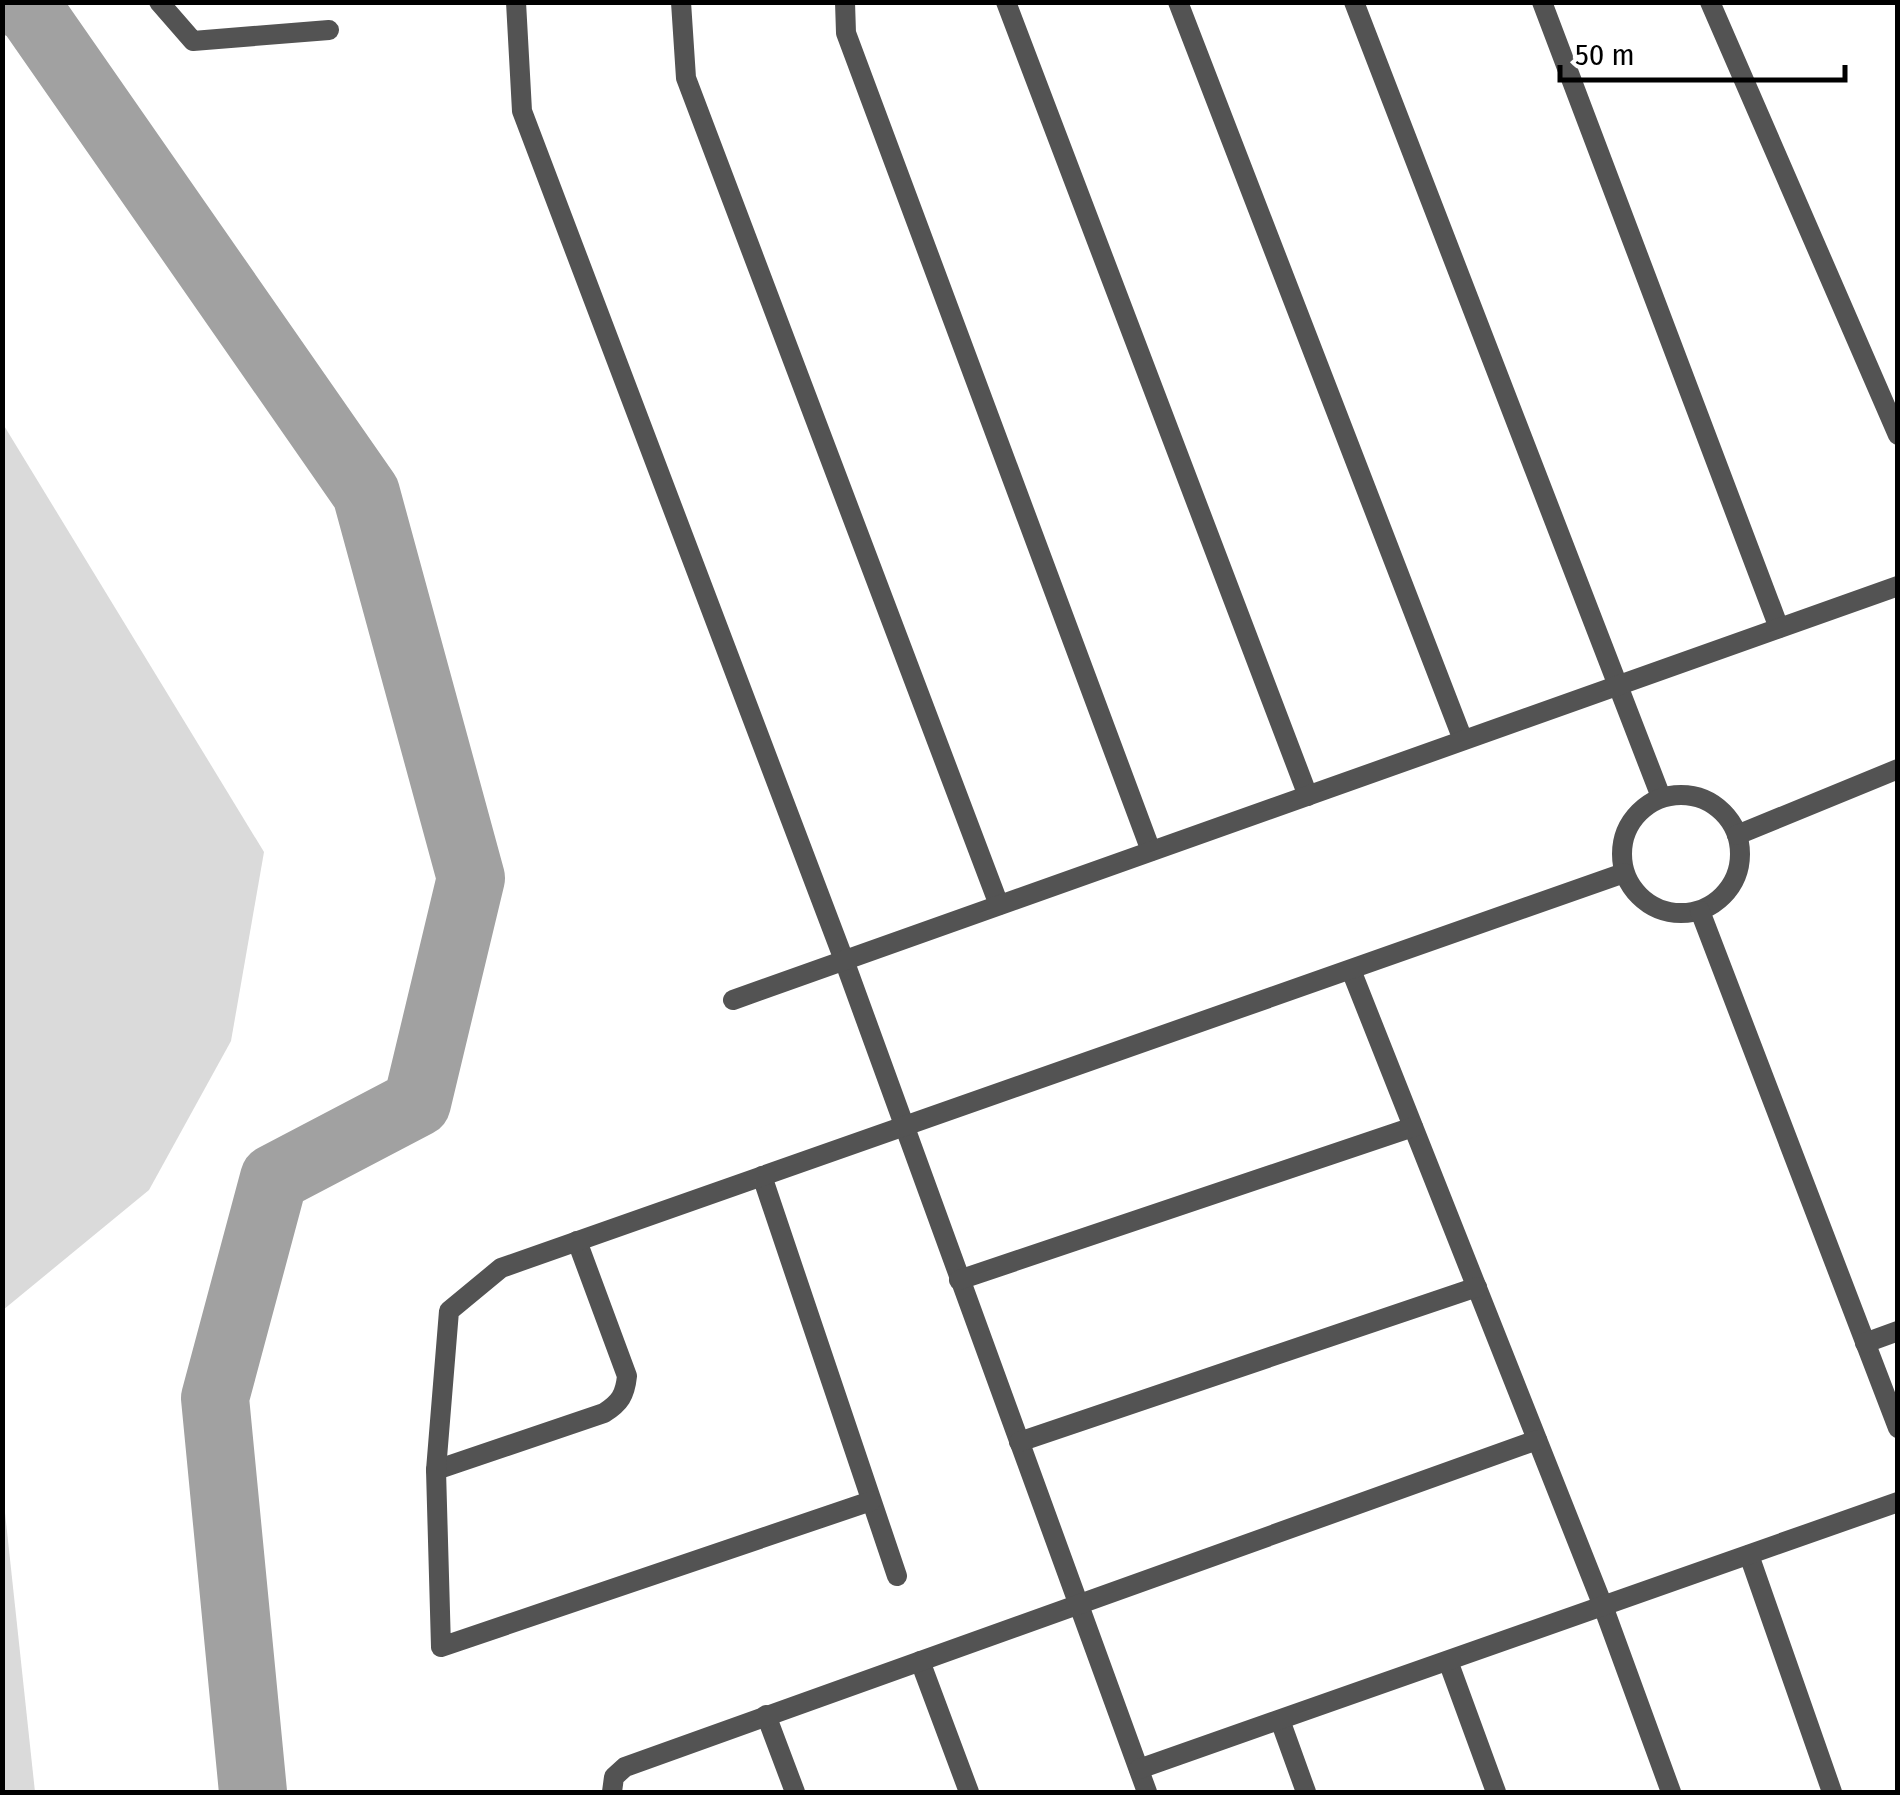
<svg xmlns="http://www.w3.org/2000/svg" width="1900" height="1795" font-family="'Fira Sans Condensed',sans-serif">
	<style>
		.green { fill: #dadada }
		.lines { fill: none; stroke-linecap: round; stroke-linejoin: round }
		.river { stroke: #a1a1a1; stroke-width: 68 }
		.street { stroke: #535353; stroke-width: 20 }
	</style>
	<rect width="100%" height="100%" fill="#fff"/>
	<g class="green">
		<path d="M 3,424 L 264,852 L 231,1041 L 149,1190 L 3,1310 Z"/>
		<path d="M 3,1494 L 35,1792 L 3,1792 Z"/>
	</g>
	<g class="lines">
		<path class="river" d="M 15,2 L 30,10 L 366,493 L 471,878 L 417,1103 L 274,1178 L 215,1398 L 253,1792"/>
		<g class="street">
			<path d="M 159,2 L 193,41 L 329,30"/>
			<path d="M 516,2 L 522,111 L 844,960 L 1147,1792"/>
			<path d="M 681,2 L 686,78 L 999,905"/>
			<path d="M 845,2 L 846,33 L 1151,851"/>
			<path d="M 1006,2 L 1308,796"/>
			<path d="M 1178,2 L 1463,740"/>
			<path d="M 1354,2 L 1661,797"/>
			<path d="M 1542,2 L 1779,628"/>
			<path d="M 1710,2 L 1898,435"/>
			<circle cx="1681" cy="854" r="59"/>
			<path d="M 1737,835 L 1898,769"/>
			<path d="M 1700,911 L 1898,1428"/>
			<path d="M 1351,970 L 1603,1606 L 1671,1792"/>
			<path d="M 733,1000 L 1898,586"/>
			<path d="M 762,1176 L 897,1576"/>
			<path d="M 959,1280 L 1413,1127"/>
			<path d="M 1865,1343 L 1898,1331"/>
			<path d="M 1019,1442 L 1477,1287"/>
			<path d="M 436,1470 L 604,1413 C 620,1403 625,1395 627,1376 L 577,1241"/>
			<path d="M 871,1501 L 441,1647 L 436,1470 L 449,1311 L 501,1268 L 1624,873"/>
			<path d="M 1749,1555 L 1832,1792"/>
			<path d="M 920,1661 L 969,1792"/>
			<path d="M 1448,1661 L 1496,1792"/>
			<path d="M 766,1715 L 795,1792"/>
			<path d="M 1280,1720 L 1306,1792"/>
			<path d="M 1139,1769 L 1898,1502"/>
			<path d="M 612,1792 L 614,1777 L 625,1767 L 1537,1440"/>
		</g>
	</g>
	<rect width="1900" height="1795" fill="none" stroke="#000000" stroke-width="10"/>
	<path d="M1560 65v15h285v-15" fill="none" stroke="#000000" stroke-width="5"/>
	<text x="1575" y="65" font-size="30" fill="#000000" stroke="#ffffff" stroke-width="8" paint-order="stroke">50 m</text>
</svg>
